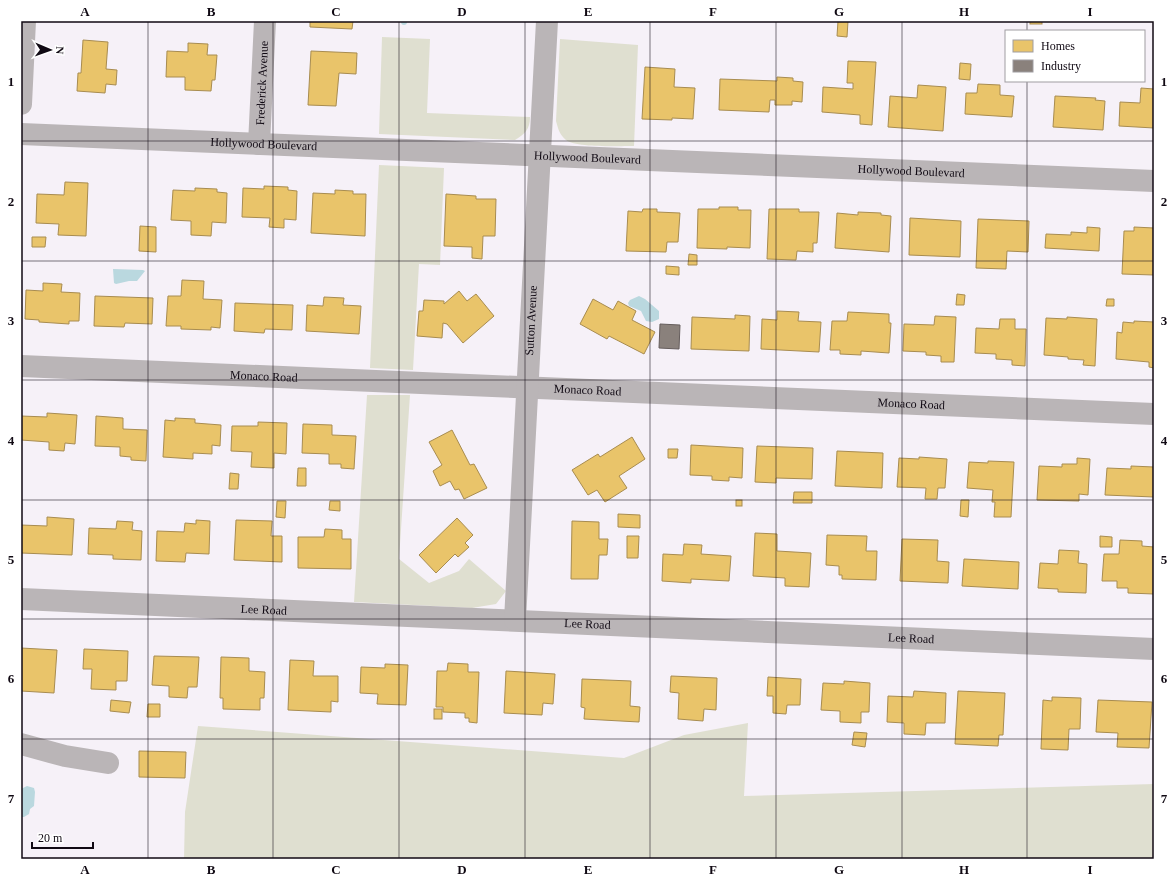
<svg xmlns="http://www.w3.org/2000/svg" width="1175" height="880" font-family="'Times New Roman',serif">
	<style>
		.green { fill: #dfdfd0 }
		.water { fill: #bad8df }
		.homes { fill: #e9c46a; stroke: #a88c50 }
		.industry { fill: #8a817c; stroke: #655d5c }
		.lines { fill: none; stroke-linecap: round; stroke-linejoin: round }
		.stream { stroke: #bad8df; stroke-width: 6 }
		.minor { stroke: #bab5b7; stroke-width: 22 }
		.grid { fill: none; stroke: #100913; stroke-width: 1; stroke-opacity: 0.55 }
		.labels { text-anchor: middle; stroke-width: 4; stroke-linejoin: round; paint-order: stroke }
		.street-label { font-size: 12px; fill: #100913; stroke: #fff }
		.neatline { fill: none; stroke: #100913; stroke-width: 1.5 }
		.grid-label { font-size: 13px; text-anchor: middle; font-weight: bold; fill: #100913 }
	</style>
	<rect width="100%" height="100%" fill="#f6f1f8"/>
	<g class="green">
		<path d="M 382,37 L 430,39 L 427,113 L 530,117 C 530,129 525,134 515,140 L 379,134 Z"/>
		<path d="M 560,39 L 638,45 L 634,146 C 620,146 576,148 566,140 C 559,134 558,128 556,121 Z"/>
		<path d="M 379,165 L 444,168 L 440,265 L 419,264 L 413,370 L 370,368 Z"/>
		<path d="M 367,395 L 410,395 L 399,559 L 429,583 L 459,571 L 469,559 L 506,591 L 496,604 L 472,608 L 354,602 Z"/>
		<path d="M 748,723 L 744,796 L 1154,784 L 1154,859 L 184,859 L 185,812 L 198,726 L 624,758 L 684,735 Z"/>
	</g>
	<g class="water">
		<path d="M 113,269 L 143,270 L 145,271 L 137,281 L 129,281 L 116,284 L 114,283 Z"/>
		<path d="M 639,296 L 645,299 L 659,311 L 659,319 L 652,322 L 646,321 L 641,311 L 629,306 L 628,303 L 630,300 Z"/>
		<path d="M 27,786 L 34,788 L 35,792 L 34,806 L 30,809 L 29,814 L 24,817 L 21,817 L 21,789 Z"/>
	</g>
	<g class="homes">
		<path d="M 310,21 L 353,21 L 352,29 L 310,27 Z"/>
		<path d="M 838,21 L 848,21 L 847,37 L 837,36 Z"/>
		<rect x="1030" y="21" width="12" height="3"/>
		<path d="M 83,40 L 108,42 L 106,69 L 117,70 L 116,85 L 106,84 L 105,93 L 77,91 L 78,73 L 81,73 Z"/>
		<path d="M 188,43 L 208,44 L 207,55 L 217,55 L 215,80 L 212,80 L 211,91 L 185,90 L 185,77 L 166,77 L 167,51 L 188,52 Z"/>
		<path d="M 311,51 L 357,53 L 356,74 L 339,73 L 336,106 L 308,105 Z"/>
		<path d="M 848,61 L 876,62 L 872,125 L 860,124 L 860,115 L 822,112 L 823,87 L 853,89 L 853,83 L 847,83 Z"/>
		<path d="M 960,63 L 971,64 L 970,80 L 959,79 Z"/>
		<path d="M 645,67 L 675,69 L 674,87 L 695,88 L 693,119 L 672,118 L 672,120 L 642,119 Z"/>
		<path d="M 777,77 L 793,78 L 793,81 L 803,82 L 802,102 L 792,101 L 792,105 L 775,105 L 775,100 L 770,100 L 769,112 L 719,110 L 720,79 L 777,81 Z"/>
		<path d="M 978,84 L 1000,85 L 1000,95 L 1014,96 L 1012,117 L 965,114 L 966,93 L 977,93 Z"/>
		<path d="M 918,85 L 946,87 L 943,131 L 888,127 L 890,96 L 917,98 Z"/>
		<path d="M 1141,88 L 1154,89 L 1154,128 L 1119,126 L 1120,102 L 1140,103 Z"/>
		<path d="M 1055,96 L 1096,98 L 1095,100 L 1105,101 L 1103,130 L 1053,127 Z"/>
		<path d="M 65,182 L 88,183 L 86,236 L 58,235 L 59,224 L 36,223 L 37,194 L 64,195 Z"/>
		<path d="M 264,186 L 288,187 L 288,190 L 297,191 L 296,220 L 284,219 L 284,228 L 269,227 L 270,218 L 242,217 L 243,188 L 264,189 Z"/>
		<path d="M 195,188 L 217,189 L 217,192 L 227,193 L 226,223 L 212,222 L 211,236 L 191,235 L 191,221 L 171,220 L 173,190 L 195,191 Z"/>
		<path d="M 335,190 L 353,191 L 353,194 L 366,194 L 365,236 L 311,233 L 313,193 L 335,194 Z"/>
		<path d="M 446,194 L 476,196 L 476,199 L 496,199 L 495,236 L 483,236 L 482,259 L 472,258 L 472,247 L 444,246 Z"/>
		<path d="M 719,207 L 738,207 L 738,210 L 751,210 L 750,248 L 727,247 L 727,249 L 697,248 L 698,209 L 719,209 Z"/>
		<path d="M 643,209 L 657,209 L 657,212 L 680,213 L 678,242 L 667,242 L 666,252 L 626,251 L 628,211 L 642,212 Z"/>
		<path d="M 769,209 L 799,209 L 799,212 L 819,212 L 817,243 L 813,243 L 813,252 L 797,251 L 796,260 L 767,259 Z"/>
		<path d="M 858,212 L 881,213 L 881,215 L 891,216 L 889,252 L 835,248 L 837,213 L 858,215 Z"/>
		<path d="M 910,218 L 961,221 L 960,257 L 909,255 Z"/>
		<path d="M 978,219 L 1029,221 L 1028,252 L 1007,251 L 1006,269 L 976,268 Z"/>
		<path d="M 140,226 L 156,227 L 156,252 L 139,251 Z"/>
		<path d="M 1087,227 L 1100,228 L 1099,251 L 1045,248 L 1046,234 L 1071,235 L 1071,232 L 1087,233 Z"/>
		<path d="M 1134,227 L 1154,228 L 1154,275 L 1122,274 L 1124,231 L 1134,231 Z"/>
		<path d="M 32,237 L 46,237 L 45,247 L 32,247 Z"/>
		<path d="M 689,254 L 697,255 L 697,265 L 688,265 Z"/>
		<path d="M 666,266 L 679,267 L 679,275 L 666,274 Z"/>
		<path d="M 182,280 L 204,281 L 203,299 L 222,300 L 220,328 L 211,327 L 211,330 L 181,329 L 181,326 L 166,326 L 168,296 L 181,296 Z"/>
		<path d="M 43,283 L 62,284 L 61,292 L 80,293 L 79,321 L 69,321 L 69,324 L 39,322 L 39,320 L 25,319 L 26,290 L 43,291 Z"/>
		<path d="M 459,291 L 467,301 L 476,294 L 494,316 L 463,343 L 447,324 L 443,323 L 442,338 L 417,336 L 419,311 L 423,311 L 424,300 L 444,301 L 444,304 Z"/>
		<path d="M 957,294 L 965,295 L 964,305 L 956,305 Z"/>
		<path d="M 95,296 L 153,298 L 152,324 L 125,323 L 124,327 L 94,326 Z"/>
		<path d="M 324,297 L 344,298 L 343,305 L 361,306 L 359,334 L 306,331 L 307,305 L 323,306 Z"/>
		<path d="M 593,299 L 613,310 L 618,301 L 636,311 L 632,320 L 655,332 L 644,354 L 609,336 L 607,339 L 580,324 Z"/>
		<path d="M 1107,299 L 1114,299 L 1114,306 L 1106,306 Z"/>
		<path d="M 235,303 L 293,305 L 292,330 L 265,329 L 264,333 L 234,331 Z"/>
		<path d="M 777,311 L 799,312 L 798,321 L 821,322 L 819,352 L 761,349 L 762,319 L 777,320 Z"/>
		<path d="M 848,312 L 889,314 L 889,323 L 891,323 L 889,353 L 861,351 L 861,355 L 840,354 L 840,350 L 830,350 L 832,321 L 847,321 Z"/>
		<path d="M 735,315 L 750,316 L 749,351 L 691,349 L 692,317 L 735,319 Z"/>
		<path d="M 935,316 L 956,317 L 954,362 L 941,362 L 941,356 L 926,355 L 926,352 L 903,351 L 904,324 L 934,325 Z"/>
		<path d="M 1067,317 L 1097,319 L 1095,366 L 1083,365 L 1084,360 L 1068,359 L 1068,357 L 1044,355 L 1046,318 L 1067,319 Z"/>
		<path d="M 1000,319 L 1015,319 L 1015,329 L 1026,329 L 1025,366 L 1012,365 L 1012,360 L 996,359 L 996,354 L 975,353 L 976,328 L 999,329 Z"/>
		<path d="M 1134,321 L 1154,322 L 1154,368 L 1149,367 L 1149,362 L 1116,359 L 1117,332 L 1122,333 L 1123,322 L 1134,323 Z"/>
		<path d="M 47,413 L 77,415 L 75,444 L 65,443 L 64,451 L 49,450 L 49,442 L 21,440 L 21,416 L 47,417 Z"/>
		<path d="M 96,416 L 123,418 L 123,429 L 147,430 L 146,461 L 131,460 L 131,457 L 120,456 L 120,447 L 95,446 Z"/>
		<path d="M 175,418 L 195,419 L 195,423 L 221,425 L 220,446 L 212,445 L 212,454 L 193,453 L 193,459 L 163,457 L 165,420 L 175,421 Z"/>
		<path d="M 258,422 L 287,423 L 286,454 L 274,453 L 274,468 L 251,467 L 252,452 L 231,451 L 232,426 L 258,426 Z"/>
		<path d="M 303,424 L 332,425 L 332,435 L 356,436 L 354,469 L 341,468 L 341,464 L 329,464 L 329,454 L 302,453 Z"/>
		<path d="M 452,430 L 470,465 L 474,464 L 487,488 L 464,499 L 459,489 L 455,490 L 450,481 L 440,486 L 433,471 L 442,465 L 429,442 Z"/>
		<path d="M 632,437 L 645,459 L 619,476 L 627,488 L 605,502 L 597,490 L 588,495 L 572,470 L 598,454 L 600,457 Z"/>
		<path d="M 691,445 L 743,448 L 742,478 L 729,477 L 729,481 L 712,480 L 712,476 L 690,475 Z"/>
		<path d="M 757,446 L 813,448 L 812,479 L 776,478 L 776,483 L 755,482 Z"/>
		<path d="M 668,449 L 678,449 L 677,458 L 668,458 Z"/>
		<path d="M 837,451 L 883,453 L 882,488 L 835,486 Z"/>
		<path d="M 919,457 L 947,459 L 945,488 L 938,488 L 937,499 L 925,499 L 926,488 L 897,487 L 899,458 L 919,459 Z"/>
		<path d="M 1077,458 L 1090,459 L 1088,495 L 1079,494 L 1079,501 L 1037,500 L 1039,466 L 1062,467 L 1062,464 L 1077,464 Z"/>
		<path d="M 988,461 L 1014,462 L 1011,517 L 994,517 L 995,502 L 992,502 L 993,490 L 967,488 L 969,462 L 988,463 Z"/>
		<path d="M 1131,466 L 1154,467 L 1154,497 L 1105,495 L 1107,468 L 1131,469 Z"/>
		<path d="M 298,468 L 306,468 L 306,486 L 297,486 Z"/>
		<path d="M 230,473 L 239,474 L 238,489 L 229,489 Z"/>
		<path d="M 794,492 L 812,492 L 812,503 L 793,503 Z"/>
		<rect x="736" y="500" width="6" height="6"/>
		<path d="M 961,500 L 969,500 L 968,517 L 960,516 Z"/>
		<path d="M 277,501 L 286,501 L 285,518 L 276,517 Z"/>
		<path d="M 330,501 L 340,501 L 340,511 L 329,510 Z"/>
		<path d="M 618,514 L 640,515 L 640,528 L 618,527 Z"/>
		<path d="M 47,517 L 74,519 L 72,555 L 21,553 L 21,525 L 47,526 Z"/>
		<path d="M 457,518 L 473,535 L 465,543 L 469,547 L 458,557 L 455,554 L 436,573 L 419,555 Z"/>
		<path d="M 196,520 L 210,521 L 209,554 L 186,553 L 185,562 L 156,561 L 157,531 L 184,532 L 185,523 L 196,524 Z"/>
		<path d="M 236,520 L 272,521 L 271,536 L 282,536 L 282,562 L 234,560 Z"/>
		<path d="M 117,521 L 133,522 L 132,530 L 142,531 L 141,560 L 113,559 L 113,555 L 88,554 L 89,528 L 116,529 Z"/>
		<path d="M 572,521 L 599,522 L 599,539 L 608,539 L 607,555 L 599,555 L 598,579 L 571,579 Z"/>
		<path d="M 325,529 L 342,530 L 342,539 L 351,539 L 351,569 L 298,568 L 298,537 L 324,537 Z"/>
		<path d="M 755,533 L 777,534 L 777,551 L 811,553 L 809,587 L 785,586 L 785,578 L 753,576 Z"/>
		<path d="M 827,535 L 867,536 L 866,551 L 877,551 L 876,580 L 842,579 L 842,575 L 839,575 L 839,566 L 826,565 Z"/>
		<path d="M 627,536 L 639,536 L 638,558 L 627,558 Z"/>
		<path d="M 1100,536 L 1112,537 L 1112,547 L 1100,547 Z"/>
		<path d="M 902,539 L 938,540 L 937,561 L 949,562 L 948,583 L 900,581 Z"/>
		<path d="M 1120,540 L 1142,541 L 1142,546 L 1154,547 L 1154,594 L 1128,593 L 1128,588 L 1117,588 L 1117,581 L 1102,581 L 1104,554 L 1119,554 Z"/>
		<path d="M 684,544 L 702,545 L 701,554 L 731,556 L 729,581 L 691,579 L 691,583 L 662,581 L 663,554 L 683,555 Z"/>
		<path d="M 1059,550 L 1079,551 L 1078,563 L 1087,564 L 1086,593 L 1058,592 L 1058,589 L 1038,588 L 1040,563 L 1058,564 Z"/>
		<path d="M 964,559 L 1019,562 L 1018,589 L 962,586 Z"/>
		<path d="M 21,648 L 57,650 L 54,693 L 21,691 Z"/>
		<path d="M 84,649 L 128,651 L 127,681 L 116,681 L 116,690 L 91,689 L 92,669 L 83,669 Z"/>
		<path d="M 154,656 L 199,657 L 197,687 L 188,687 L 187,698 L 169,697 L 169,686 L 152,685 Z"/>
		<path d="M 221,657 L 249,658 L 249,671 L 265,672 L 264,698 L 260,698 L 260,710 L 223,709 L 223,698 L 220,698 Z"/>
		<path d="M 290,660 L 314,661 L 313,676 L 338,676 L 338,702 L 331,701 L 331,712 L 288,710 Z"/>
		<path d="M 448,663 L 468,664 L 468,672 L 479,672 L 477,723 L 469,722 L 469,718 L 465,718 L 465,713 L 443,712 L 443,707 L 436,707 L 437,671 L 447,671 Z"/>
		<path d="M 385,664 L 408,665 L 406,705 L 377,704 L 378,694 L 360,693 L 361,667 L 385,668 Z"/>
		<path d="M 506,671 L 555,674 L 553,704 L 543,703 L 542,715 L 504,713 Z"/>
		<path d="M 671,676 L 717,678 L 716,710 L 704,709 L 703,721 L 678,719 L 679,693 L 670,692 Z"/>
		<path d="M 768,677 L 801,679 L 800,705 L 787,705 L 786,714 L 773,713 L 773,696 L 767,696 Z"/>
		<path d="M 582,679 L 631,681 L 630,706 L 640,707 L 639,722 L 584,719 L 585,708 L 581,707 Z"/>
		<path d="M 844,681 L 870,683 L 869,712 L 861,712 L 861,723 L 840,722 L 840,711 L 821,710 L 823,683 L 844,684 Z"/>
		<path d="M 914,691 L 946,693 L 945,723 L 926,723 L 925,735 L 904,734 L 904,723 L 887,722 L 888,696 L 913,697 Z"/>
		<path d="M 958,691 L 1005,693 L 1003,735 L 999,735 L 998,746 L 955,744 Z"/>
		<path d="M 1052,697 L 1081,698 L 1080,729 L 1069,729 L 1068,750 L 1041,749 L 1043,700 L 1052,701 Z"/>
		<path d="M 111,700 L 131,702 L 129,713 L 110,711 Z"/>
		<path d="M 1098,700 L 1152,702 L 1149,748 L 1117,747 L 1118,733 L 1096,732 Z"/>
		<path d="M 148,704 L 160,704 L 160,717 L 147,717 Z"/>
		<rect x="434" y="709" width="8" height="10"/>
		<path d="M 854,732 L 867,733 L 865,747 L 852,745 Z"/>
		<path d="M 139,751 L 186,752 L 185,778 L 139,777 Z"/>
	</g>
	<path class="industry" d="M 660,324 L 680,325 L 679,349 L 659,348 Z"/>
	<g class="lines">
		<path class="stream" d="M 404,22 L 404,21"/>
		<g class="minor">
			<path d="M 21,104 L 25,21"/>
			<path id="s1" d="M 21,134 L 1154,181"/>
			<path id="s2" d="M 259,144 L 265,21"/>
			<path id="s3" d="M 21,366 L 1154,414"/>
			<path id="s4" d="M 21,599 L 1154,649"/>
			<path id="s5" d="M 515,620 L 547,21"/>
			<path d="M 21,744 L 65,756 L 108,763"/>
		</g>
	</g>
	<path class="grid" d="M 148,21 L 148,859M 273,21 L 273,859M 399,21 L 399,859M 525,21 L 525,859M 650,21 L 650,859M 776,21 L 776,859M 902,21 L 902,859M 1027,21 L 1027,31M 1027,81 L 1027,859M 21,141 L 1154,141M 21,261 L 1154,261M 21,380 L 1154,380M 21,500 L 1154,500M 21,619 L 1154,619M 21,739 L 1154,739"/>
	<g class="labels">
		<g class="street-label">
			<text dy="4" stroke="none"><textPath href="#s2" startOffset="61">Frederick Avenue</textPath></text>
			<text dy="4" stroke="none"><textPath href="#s1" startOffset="243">Hollywood Boulevard</textPath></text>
			<text dy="4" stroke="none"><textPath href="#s1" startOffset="567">Hollywood Boulevard</textPath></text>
			<text dy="4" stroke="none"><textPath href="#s1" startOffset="891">Hollywood Boulevard</textPath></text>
			<text dy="4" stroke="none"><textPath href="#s5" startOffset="300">Sutton Avenue</textPath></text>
			<text dy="4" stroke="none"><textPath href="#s3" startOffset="243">Monaco Road</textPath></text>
			<text dy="4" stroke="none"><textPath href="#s3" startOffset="567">Monaco Road</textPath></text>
			<text dy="4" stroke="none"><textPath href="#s3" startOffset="891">Monaco Road</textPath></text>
			<text dy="4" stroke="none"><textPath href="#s4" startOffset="243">Lee Road</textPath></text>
			<text dy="4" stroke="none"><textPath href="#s4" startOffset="567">Lee Road</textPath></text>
			<text dy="4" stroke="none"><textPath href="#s4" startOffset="891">Lee Road</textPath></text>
		</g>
	</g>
	<rect width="1175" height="880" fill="none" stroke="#ffffff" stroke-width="44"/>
	<rect x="1005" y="30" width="140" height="52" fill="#ffffff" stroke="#9f9da1"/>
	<rect x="1013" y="40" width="20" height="12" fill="#e9c46a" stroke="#9f9da1"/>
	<text x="1041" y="50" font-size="12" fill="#100913">Homes</text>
	<rect x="1013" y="60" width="20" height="12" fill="#8a817c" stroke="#9f9da1"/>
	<text x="1041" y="70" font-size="12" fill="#100913">Industry</text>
	<g transform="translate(50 50) rotate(92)" stroke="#ffffff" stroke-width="3" paint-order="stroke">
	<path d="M0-3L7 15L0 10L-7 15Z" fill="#100913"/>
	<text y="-6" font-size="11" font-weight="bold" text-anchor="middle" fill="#100913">N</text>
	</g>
	<path d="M32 842v6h61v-6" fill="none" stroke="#100913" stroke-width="2"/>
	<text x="38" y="842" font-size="12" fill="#100913" stroke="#ffffff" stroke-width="3" paint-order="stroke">20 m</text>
	<rect x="22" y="22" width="1131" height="836" class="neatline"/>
	<g class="grid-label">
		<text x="85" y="16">A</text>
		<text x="211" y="16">B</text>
		<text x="336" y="16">C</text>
		<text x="462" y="16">D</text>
		<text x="588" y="16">E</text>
		<text x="713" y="16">F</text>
		<text x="839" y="16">G</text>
		<text x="964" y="16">H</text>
		<text x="1090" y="16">I</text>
		<text x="11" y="86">1</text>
		<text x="1164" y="86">1</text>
		<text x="11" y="206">2</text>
		<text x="1164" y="206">2</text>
		<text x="11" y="325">3</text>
		<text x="1164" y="325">3</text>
		<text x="11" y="445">4</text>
		<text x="1164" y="445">4</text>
		<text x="11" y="564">5</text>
		<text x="1164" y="564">5</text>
		<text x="11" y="683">6</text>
		<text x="1164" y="683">6</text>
		<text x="11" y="803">7</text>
		<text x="1164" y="803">7</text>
		<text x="85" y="874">A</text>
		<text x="211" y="874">B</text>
		<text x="336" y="874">C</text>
		<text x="462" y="874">D</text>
		<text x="588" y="874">E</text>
		<text x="713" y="874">F</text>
		<text x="839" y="874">G</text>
		<text x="964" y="874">H</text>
		<text x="1090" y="874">I</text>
	</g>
</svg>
